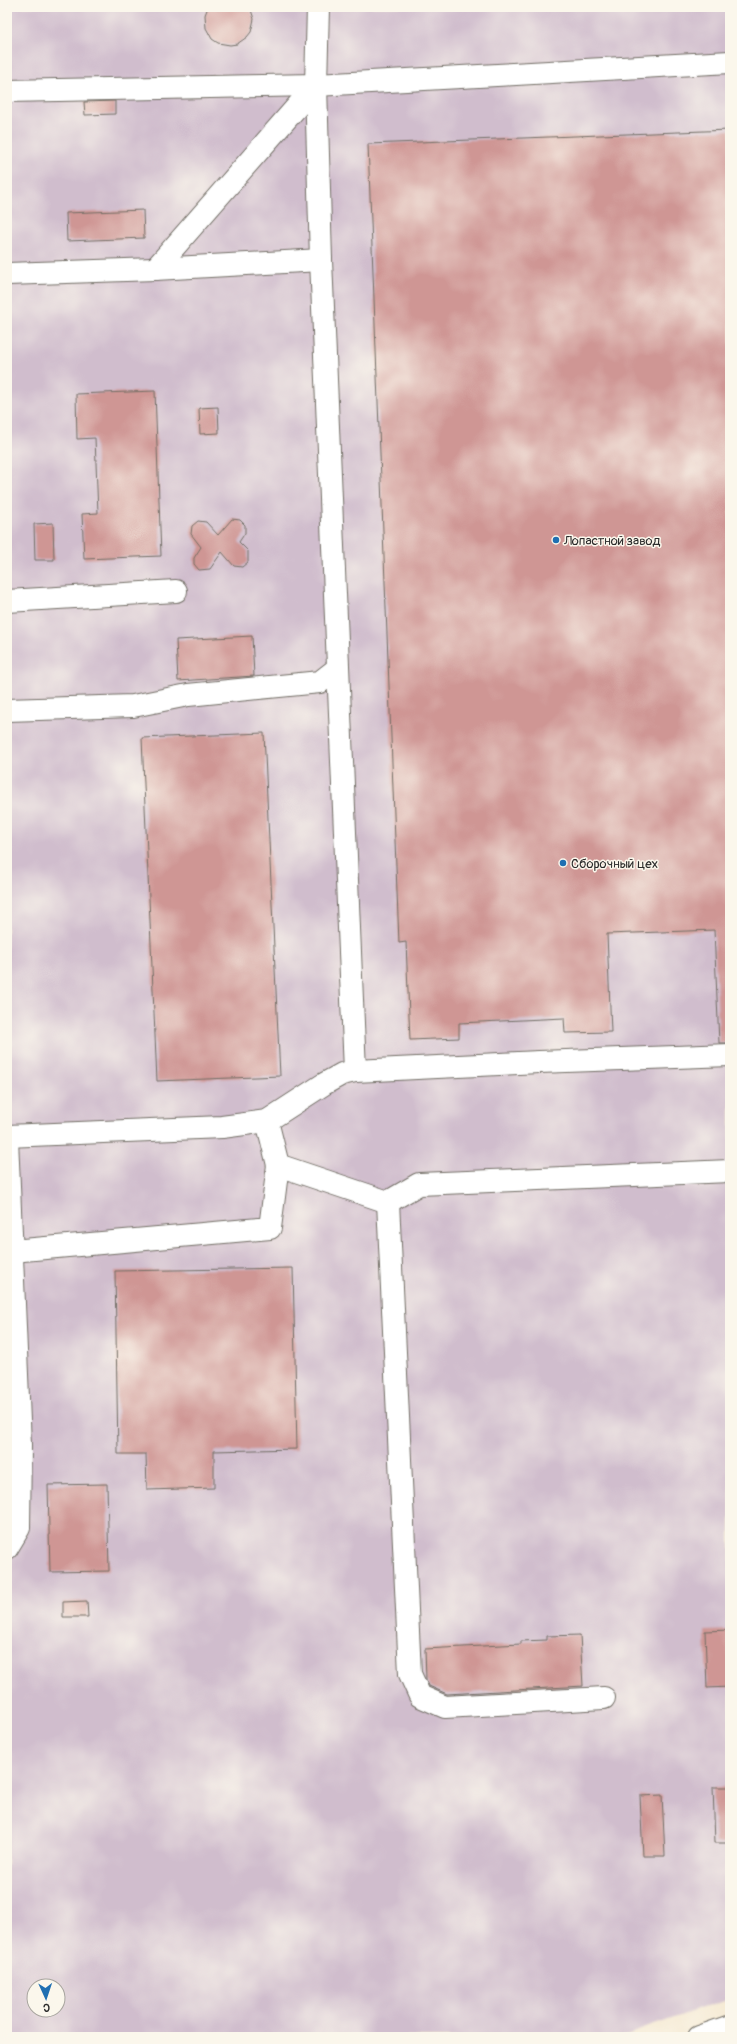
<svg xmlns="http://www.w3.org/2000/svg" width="737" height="2044" font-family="Pangolin,sans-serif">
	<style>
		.industrial { fill: #d0bdcd; fill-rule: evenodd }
		.building { fill: #cf9694 }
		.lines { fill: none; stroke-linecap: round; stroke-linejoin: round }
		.minor-casing { stroke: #726e65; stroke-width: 24 }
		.minor { stroke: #fff; stroke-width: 22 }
		.poi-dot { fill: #1f6fb2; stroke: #fbf7ec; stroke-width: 1.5 }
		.labels { text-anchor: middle; stroke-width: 3; stroke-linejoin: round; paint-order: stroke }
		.poi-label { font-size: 13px; fill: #2b2b2b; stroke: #fbf7ec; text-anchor: start }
	</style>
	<rect width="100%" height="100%" fill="#fbf7ec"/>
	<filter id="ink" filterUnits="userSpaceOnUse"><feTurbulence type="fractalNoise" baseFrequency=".025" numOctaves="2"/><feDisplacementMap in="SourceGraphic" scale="8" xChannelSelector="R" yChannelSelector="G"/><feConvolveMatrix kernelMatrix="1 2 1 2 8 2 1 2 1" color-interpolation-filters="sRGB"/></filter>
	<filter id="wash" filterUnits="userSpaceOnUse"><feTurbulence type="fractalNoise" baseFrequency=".012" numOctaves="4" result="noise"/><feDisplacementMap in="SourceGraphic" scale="16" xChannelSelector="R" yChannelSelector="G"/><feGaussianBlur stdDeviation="0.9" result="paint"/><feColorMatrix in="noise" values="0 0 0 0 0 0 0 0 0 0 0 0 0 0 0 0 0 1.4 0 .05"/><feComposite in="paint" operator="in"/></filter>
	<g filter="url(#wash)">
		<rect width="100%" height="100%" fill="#f5e9d2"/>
		<path class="industrial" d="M 7,7 L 730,7 L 730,1998 L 621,2037 L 7,2037 ZM 34,1986 L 58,1986 L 58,2010 L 34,2010 Z"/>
		<g id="blocks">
			<g class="building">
				<path d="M 208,7 L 250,7 L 254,19 L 251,32 L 247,37 L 237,44 L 230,45 L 218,43 L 212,39 L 206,28 L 205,15 Z"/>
				<path d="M 115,101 L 115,114 L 85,115 L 84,102 Z"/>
				<path d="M 730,130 L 730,1043 L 719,1043 L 714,930 L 607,934 L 611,1032 L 565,1033 L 564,1018 L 459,1023 L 459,1038 L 410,1040 L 406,942 L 399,943 L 368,144 Z"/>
				<path d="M 143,210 L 144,238 L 67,241 L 66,213 Z"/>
				<path d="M 155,391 L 161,556 L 84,559 L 82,514 L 98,513 L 95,438 L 77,439 L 76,394 Z"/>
				<path d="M 218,407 L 219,433 L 200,434 L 199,408 Z"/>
				<path d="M 232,519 L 240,520 L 245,525 L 245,533 L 239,542 L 248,551 L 248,562 L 242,567 L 234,566 L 222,552 L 210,569 L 199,570 L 194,564 L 194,558 L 201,547 L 191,534 L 192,526 L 198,521 L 206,522 L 218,535 Z"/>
				<path d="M 53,523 L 54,560 L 35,560 L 34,524 Z"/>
				<path d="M 252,636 L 254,676 L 178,681 L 176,640 Z"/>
				<path d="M 264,733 L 280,1076 L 157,1081 L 142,738 Z"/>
				<path d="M 293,1268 L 297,1449 L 214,1451 L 214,1488 L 147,1490 L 146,1454 L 118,1454 L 115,1271 Z"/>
				<path d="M 107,1484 L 109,1571 L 50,1572 L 48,1485 Z"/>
				<path d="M 87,1601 L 88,1617 L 63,1617 L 63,1602 Z"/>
				<path d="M 730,1630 L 730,1687 L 707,1688 L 705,1631 Z"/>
				<path d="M 580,1635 L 583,1686 L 447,1694 L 429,1686 L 426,1679 L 425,1649 L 521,1644 L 521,1641 L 547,1640 L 547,1636 Z"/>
				<path d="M 713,1787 L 730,1787 L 730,1843 L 715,1843 Z"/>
				<path d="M 662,1795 L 665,1856 L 643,1856 L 640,1796 Z"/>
			</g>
		</g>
	</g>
	<g filter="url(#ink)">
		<use href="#blocks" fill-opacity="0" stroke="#726e65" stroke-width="1"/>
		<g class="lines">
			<g class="minor-casing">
				<g id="minor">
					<path d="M 318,7 L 316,85 L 321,260 L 355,1071"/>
					<path d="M 7,91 L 316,85 L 730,62"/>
					<path d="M 155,269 L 316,85"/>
					<path d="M 7,274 L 155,269 L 321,260"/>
					<path d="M 7,601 L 176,591"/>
					<path d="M 7,710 L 133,706 L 188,695 L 320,682 L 338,668"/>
					<path d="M 267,1121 L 278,1165 L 388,1202 L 419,1184 L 730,1171"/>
					<path d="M 7,1136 L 222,1127 L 267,1121 L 324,1084 L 342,1074 L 355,1071 L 539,1062 L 730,1055"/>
					<path d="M 7,1139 L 20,1445 L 19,1528 L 7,1548"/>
					<path d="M 388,1202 L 410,1674 L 420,1696 L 445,1707 L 604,1698"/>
					<path d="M 12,1251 L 270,1228 L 278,1165"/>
					<path d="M 699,2037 L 730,2026"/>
				</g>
			</g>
			<use href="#minor" class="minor"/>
		</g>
	</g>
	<g class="poi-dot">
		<circle cx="556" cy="540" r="4"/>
		<circle cx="563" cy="863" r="4"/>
	</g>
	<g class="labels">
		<g class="poi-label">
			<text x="564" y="545">Лопастной завод</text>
			<text x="571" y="868">Сборочный цех</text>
		</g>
	</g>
	<rect width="737" height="2044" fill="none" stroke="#fbf7ec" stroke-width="24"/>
	<g transform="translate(46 1998) rotate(177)"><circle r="19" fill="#fbf7ec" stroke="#a8a59f"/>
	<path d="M0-3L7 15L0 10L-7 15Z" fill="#1f6fb2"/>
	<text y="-6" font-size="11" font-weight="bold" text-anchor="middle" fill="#2b2b2b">С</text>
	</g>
</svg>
